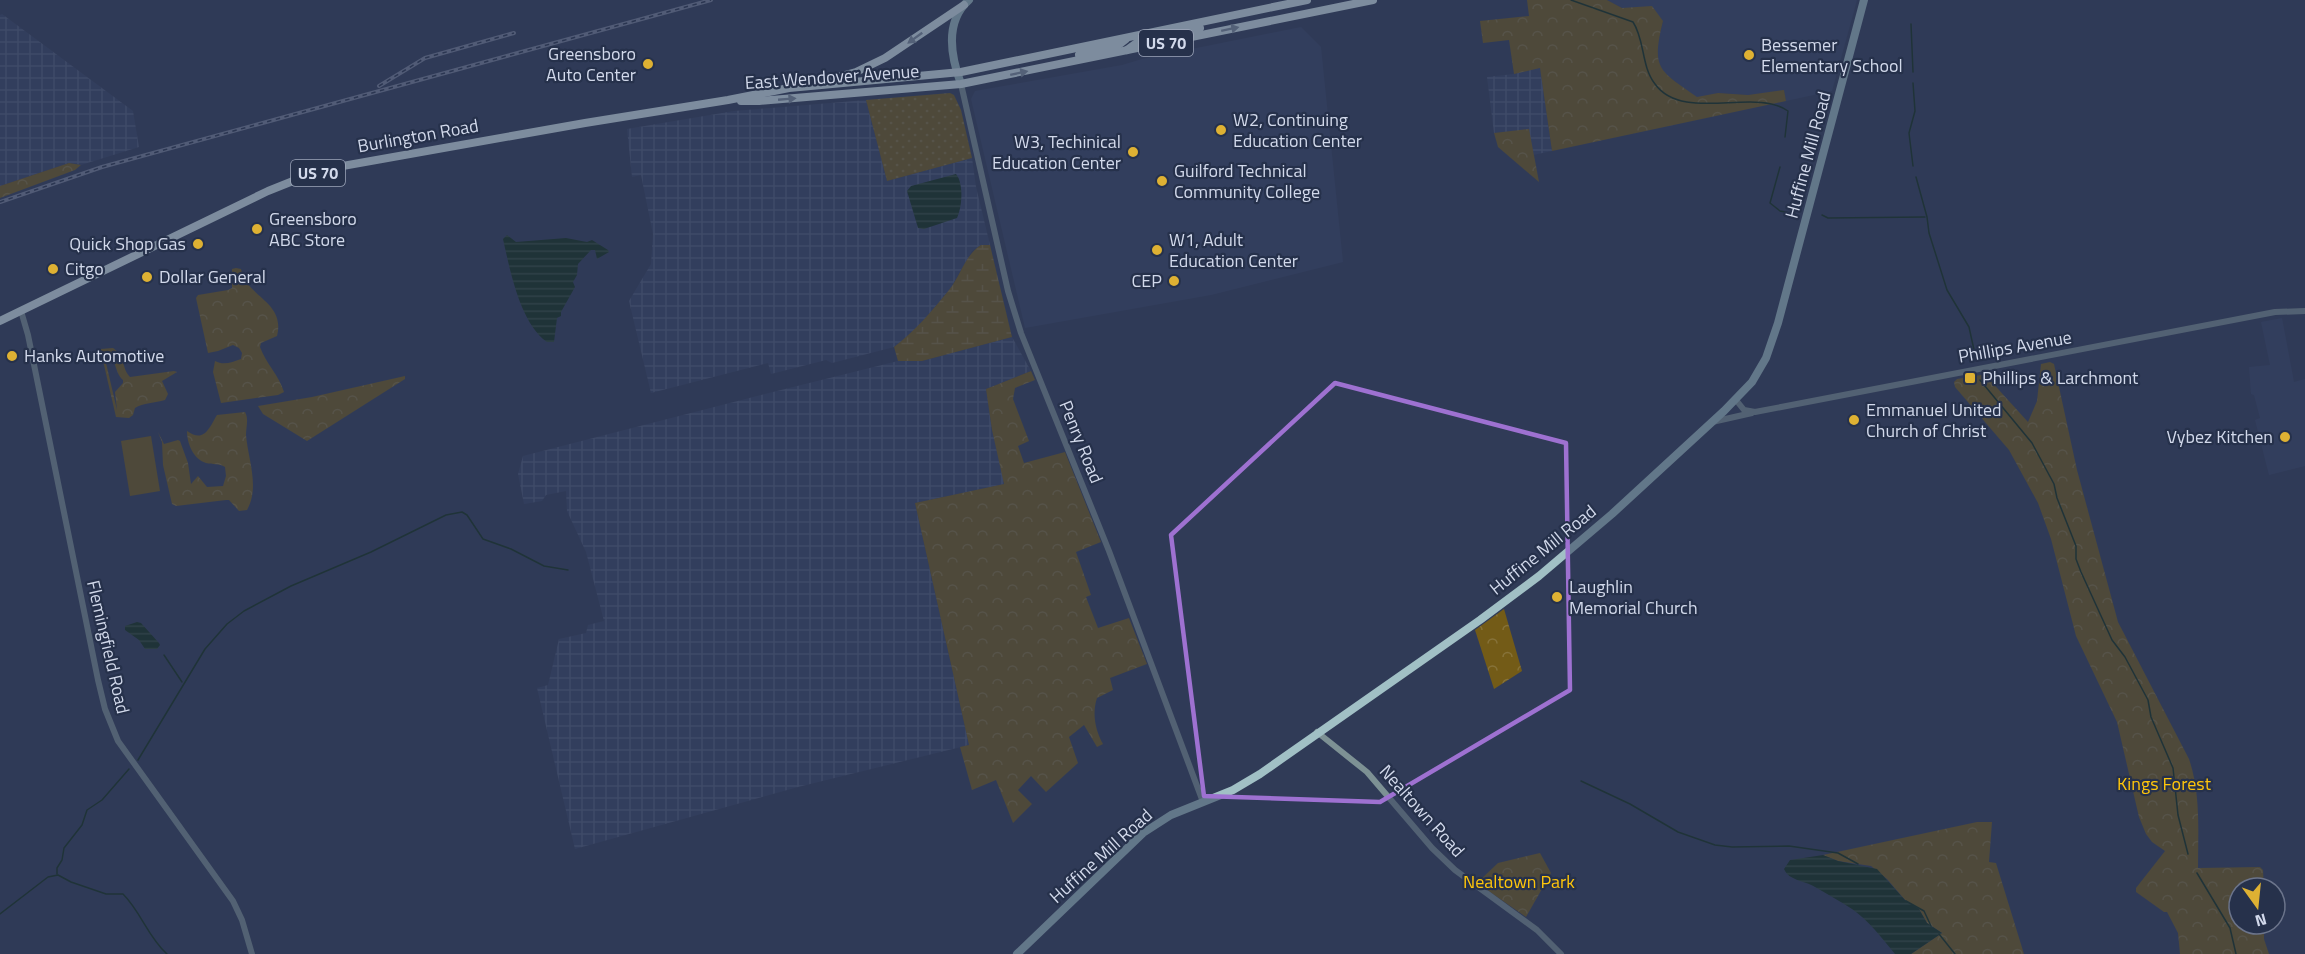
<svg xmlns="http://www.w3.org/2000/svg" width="2305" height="954" font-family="'Titillium Web',sans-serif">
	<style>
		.built { fill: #364365 }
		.industrial { fill: url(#industrial-grid) }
		.grass { fill: url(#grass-dots) }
		.forest { fill: url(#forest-crowns); fill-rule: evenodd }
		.wetland { fill: url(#wetland-marsh) }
		.pitch { fill: #735b17 }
		.water { fill: url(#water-rules) }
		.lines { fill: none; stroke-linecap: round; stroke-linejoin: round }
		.stream { stroke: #0d2b13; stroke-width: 1.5 }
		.tertiary { stroke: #7d9194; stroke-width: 6 }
		.secondary { stroke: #a1c0c5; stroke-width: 8 }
		.trunk { stroke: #dcf0f4; stroke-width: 8 }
		.rail-casing { stroke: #7b849c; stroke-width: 4 }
		.rail { stroke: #26314b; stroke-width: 1.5; stroke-dasharray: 4.5; stroke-linecap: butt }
		.oneway { fill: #8190a0 }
		.marked { fill: none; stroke: #9e71d1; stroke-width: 4.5; stroke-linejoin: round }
		.poi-dot { fill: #deb133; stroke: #26314b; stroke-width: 2 }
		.labels { text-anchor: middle; stroke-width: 4.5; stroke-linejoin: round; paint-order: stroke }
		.shield { fill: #26314b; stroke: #9ea7bb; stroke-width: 1.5 }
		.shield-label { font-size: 16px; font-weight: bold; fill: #d2d9eb }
		.poi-label { font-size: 18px; fill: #d2d9eb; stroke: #26314b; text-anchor: start }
		.street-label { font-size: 18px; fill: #d2d9eb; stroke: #26314b }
		.park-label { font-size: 18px; fill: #ffc60b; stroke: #26314b }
	</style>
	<defs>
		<pattern id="industrial-grid" width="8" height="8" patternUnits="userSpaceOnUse" patternTransform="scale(1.5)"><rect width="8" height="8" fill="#364365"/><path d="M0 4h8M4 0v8" fill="none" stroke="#525e7b"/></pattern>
		<pattern id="grass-dots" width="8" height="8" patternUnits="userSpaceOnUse" patternTransform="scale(1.5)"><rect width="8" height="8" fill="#735b17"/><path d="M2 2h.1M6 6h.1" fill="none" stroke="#867239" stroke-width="1.8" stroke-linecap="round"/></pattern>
		<pattern id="forest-crowns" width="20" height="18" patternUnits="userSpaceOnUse" patternTransform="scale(1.5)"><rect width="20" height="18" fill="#735b17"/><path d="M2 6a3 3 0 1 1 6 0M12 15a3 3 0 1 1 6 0" fill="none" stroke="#867239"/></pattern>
		<pattern id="wetland-marsh" width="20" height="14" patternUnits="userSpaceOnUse" patternTransform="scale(1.5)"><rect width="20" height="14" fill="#735b17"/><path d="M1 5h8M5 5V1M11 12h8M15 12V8" fill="none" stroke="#867239"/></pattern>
		<pattern id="water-rules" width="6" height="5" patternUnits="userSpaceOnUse" patternTransform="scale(1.5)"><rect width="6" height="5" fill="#0d2b13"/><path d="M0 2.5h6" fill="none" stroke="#2f4936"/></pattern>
	</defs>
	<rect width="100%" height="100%" fill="#303b57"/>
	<g class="built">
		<path d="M 1607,0 L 1857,0 L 1832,91 L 1786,101 L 1784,91 L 1748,95 L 1718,93 L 1697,98 L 1665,74 L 1657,62 L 1657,47 L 1663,21 L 1622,8 Z"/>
		<path d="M 1301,27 L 1321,47 L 1343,262 L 1211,295 L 1025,328 L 971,99 L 975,91 L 1122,65 L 1142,59 Z"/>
		<path d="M 2282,318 L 2294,382 L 2305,379 L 2305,466 L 2269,475 L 2255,420 L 2260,418 L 2254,395 L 2251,394 L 2249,367 L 2270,365 L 2261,322 Z"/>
	</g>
	<g class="industrial">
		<path d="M 2,14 L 133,111 L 139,147 L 81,165 L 69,163 L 0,186 L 0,15 Z"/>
		<path d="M 1540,67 L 1552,151 L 1533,155 L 1528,130 L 1494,133 L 1487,77 L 1514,74 Z"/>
		<path d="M 866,100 L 887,181 L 972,158 L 976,187 L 990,245 L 981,245 L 972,251 L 950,289 L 914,332 L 894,347 L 832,363 L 826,360 L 771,374 L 768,363 L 651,393 L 629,301 L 651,264 L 653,234 L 641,175 L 632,177 L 627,129 L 734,111 Z"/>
		<path d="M 1012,337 L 1031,371 L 986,389 L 992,430 L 1005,484 L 915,503 L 969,745 L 798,787 L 575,849 L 537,688 L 548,685 L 559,639 L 586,633 L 588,625 L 604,621 L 586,552 L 567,511 L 566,491 L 546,495 L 542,501 L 524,504 L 518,474 L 523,456 L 777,391 L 898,361 L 922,361 Z"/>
	</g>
	<path class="grass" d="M 950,93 L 954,95 L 961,110 L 972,158 L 887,181 L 866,100 Z"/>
	<g class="forest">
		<path d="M 1527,0 L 1607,0 L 1622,8 L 1652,6 L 1663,21 C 1651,70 1659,70 1697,97 L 1718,93 L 1748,95 L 1784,90 L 1786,101 L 1552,151 L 1540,68 L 1514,74 L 1509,40 L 1483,43 L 1480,21 L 1529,16 Z"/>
		<path d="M 1529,129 L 1539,182 L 1498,147 L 1494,133 Z"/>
		<path d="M 69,163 L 81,165 L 75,170 L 0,198 L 0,186 Z"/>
		<path d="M 236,268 L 241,269 C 242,274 244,279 247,283 C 260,300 284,308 277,336 L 261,343 L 260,347 C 266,364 279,375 284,392 L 278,395 L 221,403 L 213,372 L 215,361 C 224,366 232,362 241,359 L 242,353 L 239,348 L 233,345 L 218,351 L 208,353 L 196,298 L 198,295 L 228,290 L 232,288 L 232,269 Z"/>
		<path d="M 113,348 C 126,357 121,368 130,377 L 174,371 L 177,372 L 162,381 L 168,394 L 165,400 C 155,403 143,403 135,408 L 133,415 L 129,418 L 116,417 L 101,352 L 101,349 ZM 106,354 C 117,358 114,372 123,380 L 123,383 L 115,392 L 117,410 L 106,363 Z"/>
		<path d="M 2050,362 L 2054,364 L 2077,470 L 2118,622 L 2189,759 C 2201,794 2198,832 2198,868 L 2260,867 L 2263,870 L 2264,888 L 2239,888 L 2239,924 L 2264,924 L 2264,939 L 2269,954 L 2180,954 L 2178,933 L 2167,912 L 2164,912 L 2136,892 L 2136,888 L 2165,851 L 2152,842 L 2146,834 L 2139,817 L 2117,722 L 2076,636 L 2051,539 L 2038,503 L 2009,450 L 1955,387 L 1954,382 L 1957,379 L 1987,374 L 1989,379 L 2028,422 L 2037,401 L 2041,364 Z"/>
		<path d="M 1031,371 L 1035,380 L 1015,388 L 1013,399 L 1029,441 L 1018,446 L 1024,463 L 1065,452 L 1101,542 L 1076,552 L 1091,595 L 1086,597 L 1098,628 L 1129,618 L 1147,664 L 1110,678 L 1113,690 L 1097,698 C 1092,713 1095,730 1103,744 L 1097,747 L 1084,725 L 1069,737 L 1078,763 L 1046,792 L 1031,776 L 1018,790 L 1032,804 L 1013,823 L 996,780 L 972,790 L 960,747 L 969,745 L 915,503 L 1004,484 L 992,430 L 986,389 Z"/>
		<path d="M 405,376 L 405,379 L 307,441 L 263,414 L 258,406 L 312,397 Z"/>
		<path d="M 245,412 C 249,419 246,427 246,435 C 248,459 260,487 247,510 L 239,511 L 229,500 L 226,500 L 176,506 L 172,504 L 163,465 L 162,442 L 158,432 L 164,444 L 178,440 L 180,441 L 188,463 L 191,484 L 198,476 L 207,487 L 223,486 L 226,476 L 225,467 C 219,463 213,465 206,463 C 193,459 187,443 187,431 C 205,444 210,426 217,415 Z"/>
		<path d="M 1504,609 L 1522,671 L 1494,689 L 1475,630 Z"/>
		<path d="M 1977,822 L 1992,822 L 1989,862 L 1996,863 L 2024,954 L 1911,954 L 1942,933 L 1927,923 L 1919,909 L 1905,900 L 1887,879 L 1871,866 L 1838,861 L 1823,855 Z"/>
		<path d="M 1540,853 L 1551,873 L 1526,917 L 1477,883 L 1498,863 Z"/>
	</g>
	<path class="wetland" d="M 981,245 L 990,245 L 1012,337 L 922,361 L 898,361 L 894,347 C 915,331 932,311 949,290 C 961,275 965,255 981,245 Z"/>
	<path class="pitch" d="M 151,436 L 160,491 L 130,496 L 121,441 Z"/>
	<g class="water">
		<path d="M 956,174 C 964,184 962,207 957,218 L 924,229 L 918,228 L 907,191 L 911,186 Z"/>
		<path d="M 507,235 L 516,242 L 566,238 L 587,242 L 592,240 L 608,250 L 609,252 L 597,259 L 595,250 L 591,250 L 578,264 L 577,275 L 573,282 L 575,287 L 561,312 L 561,316 L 557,318 L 554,342 L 547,342 C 520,323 510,270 503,239 Z"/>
		<path d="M 137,622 L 141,623 L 159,643 L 160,645 L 157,649 L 145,649 L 139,640 L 125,630 L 125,626 Z"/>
		<path d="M 1823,855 L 1838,861 L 1877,869 L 1905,900 L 1919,909 L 1927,923 L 1942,933 L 1911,954 L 1895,954 C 1882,938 1869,921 1852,909 C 1840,901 1827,894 1815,887 C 1804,880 1789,881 1784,869 L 1790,860 Z"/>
	</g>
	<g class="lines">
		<g class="stream">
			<path d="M 1571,0 L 1633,22 C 1645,40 1641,66 1655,84 C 1683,123 1755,87 1788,111 L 1785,137"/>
			<path d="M 1911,24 L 1913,72"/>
			<path d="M 1913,166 L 1909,133 L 1915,111 L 1913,83"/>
			<path d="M 1780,167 L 1770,203 L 1780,211 L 1795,214"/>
			<path d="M 1916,177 L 1927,217 L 1929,233 L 1947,290 L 1969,327 L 1976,359"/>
			<path d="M 1822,215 L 1828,218 L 1925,217"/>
			<path d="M 1980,380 L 2032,443 L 2054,484 L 2057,498 L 2076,546 L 2076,559 L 2081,572 L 2112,640 L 2125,657 L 2148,700 L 2151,717 L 2173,768 L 2178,815 L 2188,854"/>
			<path d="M 164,655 L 182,682"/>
			<path d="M 138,760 L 205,649 L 227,624 L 244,611 L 291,586 L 371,552 L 446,515 L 462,512 L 467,515 L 483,539 L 511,549 L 544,566 L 568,570"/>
			<path d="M 1581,781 L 1630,804 L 1678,832 L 1715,845 L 1732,847 L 1789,846 L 1838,853 L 1858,864"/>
			<path d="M 2197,873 L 2230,928 L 2236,954"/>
			<path d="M 57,874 L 57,868 L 62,860 L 64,848 L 82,825 L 87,810 L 102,800 L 129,769"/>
			<path d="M 1906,901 L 1924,911 L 1931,926"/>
			<path d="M 0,914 L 48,877 L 58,875 L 71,882 L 106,894 L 123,894 C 141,912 148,937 167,954"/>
			<path d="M 1939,934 L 1955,954"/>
		</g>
		<g class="tertiary">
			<path d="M 961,84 L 1008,291 L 1021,333 L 1109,551 L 1203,802"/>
			<path d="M 21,311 L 28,335 L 98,680 L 105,709 L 118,741 L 233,901 L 242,920 L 252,954"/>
			<path d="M 1736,400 L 1744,410 L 1755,412 L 2275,312 L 2305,311"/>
			<path d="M 1712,422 L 1752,413"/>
			<path d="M 1317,732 L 1367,772 L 1432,848 L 1455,870 L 1537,930 L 1561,954"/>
		</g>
		<g class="secondary">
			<path d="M 961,84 C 951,57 944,22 969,0"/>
			<path d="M 1017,954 L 1143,833 L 1171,815 L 1233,790 L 1260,774 L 1480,620 L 1539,576 L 1612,514 L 1724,411 L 1752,382 L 1766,358 L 1778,323 L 1864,0"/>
		</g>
		<g class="trunk">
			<path d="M 1127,50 L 1138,42 L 1200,28"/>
			<path d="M 1079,55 L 1117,46 L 1126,39"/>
			<path d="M 823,81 L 856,72 L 885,58 L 964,5"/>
			<path d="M 741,101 L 759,101 L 961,84 L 1373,0"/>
			<path d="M 0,321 L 268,191 L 303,177 L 337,167 L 585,123 L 728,100 L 789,88 L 961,72 L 1307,0"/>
		</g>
		<g class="rail-casing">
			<g id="rail">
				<path d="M 379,86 L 425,58 L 514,33"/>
				<path d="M 0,202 L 102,167 L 711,0"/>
			</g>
		</g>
		<use href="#rail" class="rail"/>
	</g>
	<defs><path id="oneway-solid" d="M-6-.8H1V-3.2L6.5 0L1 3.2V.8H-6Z" transform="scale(1.5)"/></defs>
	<g class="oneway">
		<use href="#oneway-solid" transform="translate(1230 29) rotate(-12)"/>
		<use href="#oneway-solid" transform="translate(915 38) rotate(144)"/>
		<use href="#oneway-solid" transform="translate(1019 73) rotate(-12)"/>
		<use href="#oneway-solid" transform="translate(787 99) rotate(-5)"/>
	</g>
	<path d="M0 0H2305V954H0ZM 1335,383 L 1566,443 L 1570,690 L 1380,802 L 1204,796 L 1171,535 Z" fill="#303b57" fill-opacity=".55" fill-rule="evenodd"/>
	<path class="marked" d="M 1335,383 L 1566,443 L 1570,690 L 1380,802 L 1204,796 L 1171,535 Z"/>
	<g class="poi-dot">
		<circle cx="1749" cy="55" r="6"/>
		<circle cx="648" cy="64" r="6"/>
		<circle cx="1221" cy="130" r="6"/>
		<circle cx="1133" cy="152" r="6"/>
		<circle cx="1162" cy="181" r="6"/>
		<circle cx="257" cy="229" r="6"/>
		<circle cx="198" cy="244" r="6"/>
		<circle cx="1157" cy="250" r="6"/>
		<circle cx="53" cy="269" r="6"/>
		<circle cx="147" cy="277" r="6"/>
		<circle cx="1174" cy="281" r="6"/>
		<circle cx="12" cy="356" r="6"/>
		<rect x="1964" y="372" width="12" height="12" rx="3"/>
		<circle cx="1854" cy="420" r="6"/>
		<circle cx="2285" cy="437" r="6"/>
		<circle cx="1557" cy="597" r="6"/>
	</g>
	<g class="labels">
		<g class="shield">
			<rect x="1139" y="30" width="54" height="26" rx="4.5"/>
			<rect x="291" y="160" width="54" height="26" rx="4.5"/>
		</g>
		<g class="shield-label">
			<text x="1166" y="49">US 70</text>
			<text x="318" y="179">US 70</text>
		</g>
		<g class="poi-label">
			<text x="1761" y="51">Bessemer<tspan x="1761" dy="21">Elementary School</tspan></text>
			<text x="636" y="60" text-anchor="end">Greensboro<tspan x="636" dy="21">Auto Center</tspan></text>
			<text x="1233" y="126">W2, Continuing<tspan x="1233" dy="21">Education Center</tspan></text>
			<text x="1121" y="148" text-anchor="end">W3, Techinical<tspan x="1121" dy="21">Education Center</tspan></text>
			<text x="1174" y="177">Guilford Technical<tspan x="1174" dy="21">Community College</tspan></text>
			<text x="269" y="225">Greensboro<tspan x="269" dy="21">ABC Store</tspan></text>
			<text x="1169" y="246">W1, Adult<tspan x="1169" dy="21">Education Center</tspan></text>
			<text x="186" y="250" text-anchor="end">Quick Shop Gas</text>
			<text x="65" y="275">Citgo</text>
			<text x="159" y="283">Dollar General</text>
			<text x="1162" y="287" text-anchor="end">CEP</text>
			<text x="24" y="362">Hanks Automotive</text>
			<text x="1982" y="384">Phillips &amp; Larchmont</text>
			<text x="1866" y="416">Emmanuel United<tspan x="1866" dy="21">Church of Christ</tspan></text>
			<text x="2273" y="443" text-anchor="end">Vybez Kitchen</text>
			<text x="1569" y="593">Laughlin<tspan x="1569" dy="21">Memorial Church</tspan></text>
		</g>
		<g class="street-label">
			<text transform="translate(832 77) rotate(-4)" y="6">East Wendover Avenue</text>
			<text transform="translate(418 136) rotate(-10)" y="6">Burlington Road</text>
			<text transform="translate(1808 155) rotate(-75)" y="6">Huffine Mill Road</text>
			<text transform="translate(2015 347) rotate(-10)" y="6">Phillips Avenue</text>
			<text transform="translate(1081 442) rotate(68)" y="6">Penry Road</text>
			<text transform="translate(1543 550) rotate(-39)" y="6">Huffine Mill Road</text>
			<text transform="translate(108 647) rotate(77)" y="6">Flemingfield Road</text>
			<text transform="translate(1422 811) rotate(48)" y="6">Nealtown Road</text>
			<text transform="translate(1101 856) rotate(-42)" y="6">Huffine Mill Road</text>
		</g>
		<g class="park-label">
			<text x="2164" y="790">Kings Forest</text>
			<text x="1519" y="888">Nealtown Park</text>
		</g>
	</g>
	<g transform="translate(2257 906) rotate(165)"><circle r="28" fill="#26314b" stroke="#6b748b" stroke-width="1.5"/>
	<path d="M0-4.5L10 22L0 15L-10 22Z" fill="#deb133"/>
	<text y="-9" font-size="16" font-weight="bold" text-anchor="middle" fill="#d2d9eb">N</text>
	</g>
</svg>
